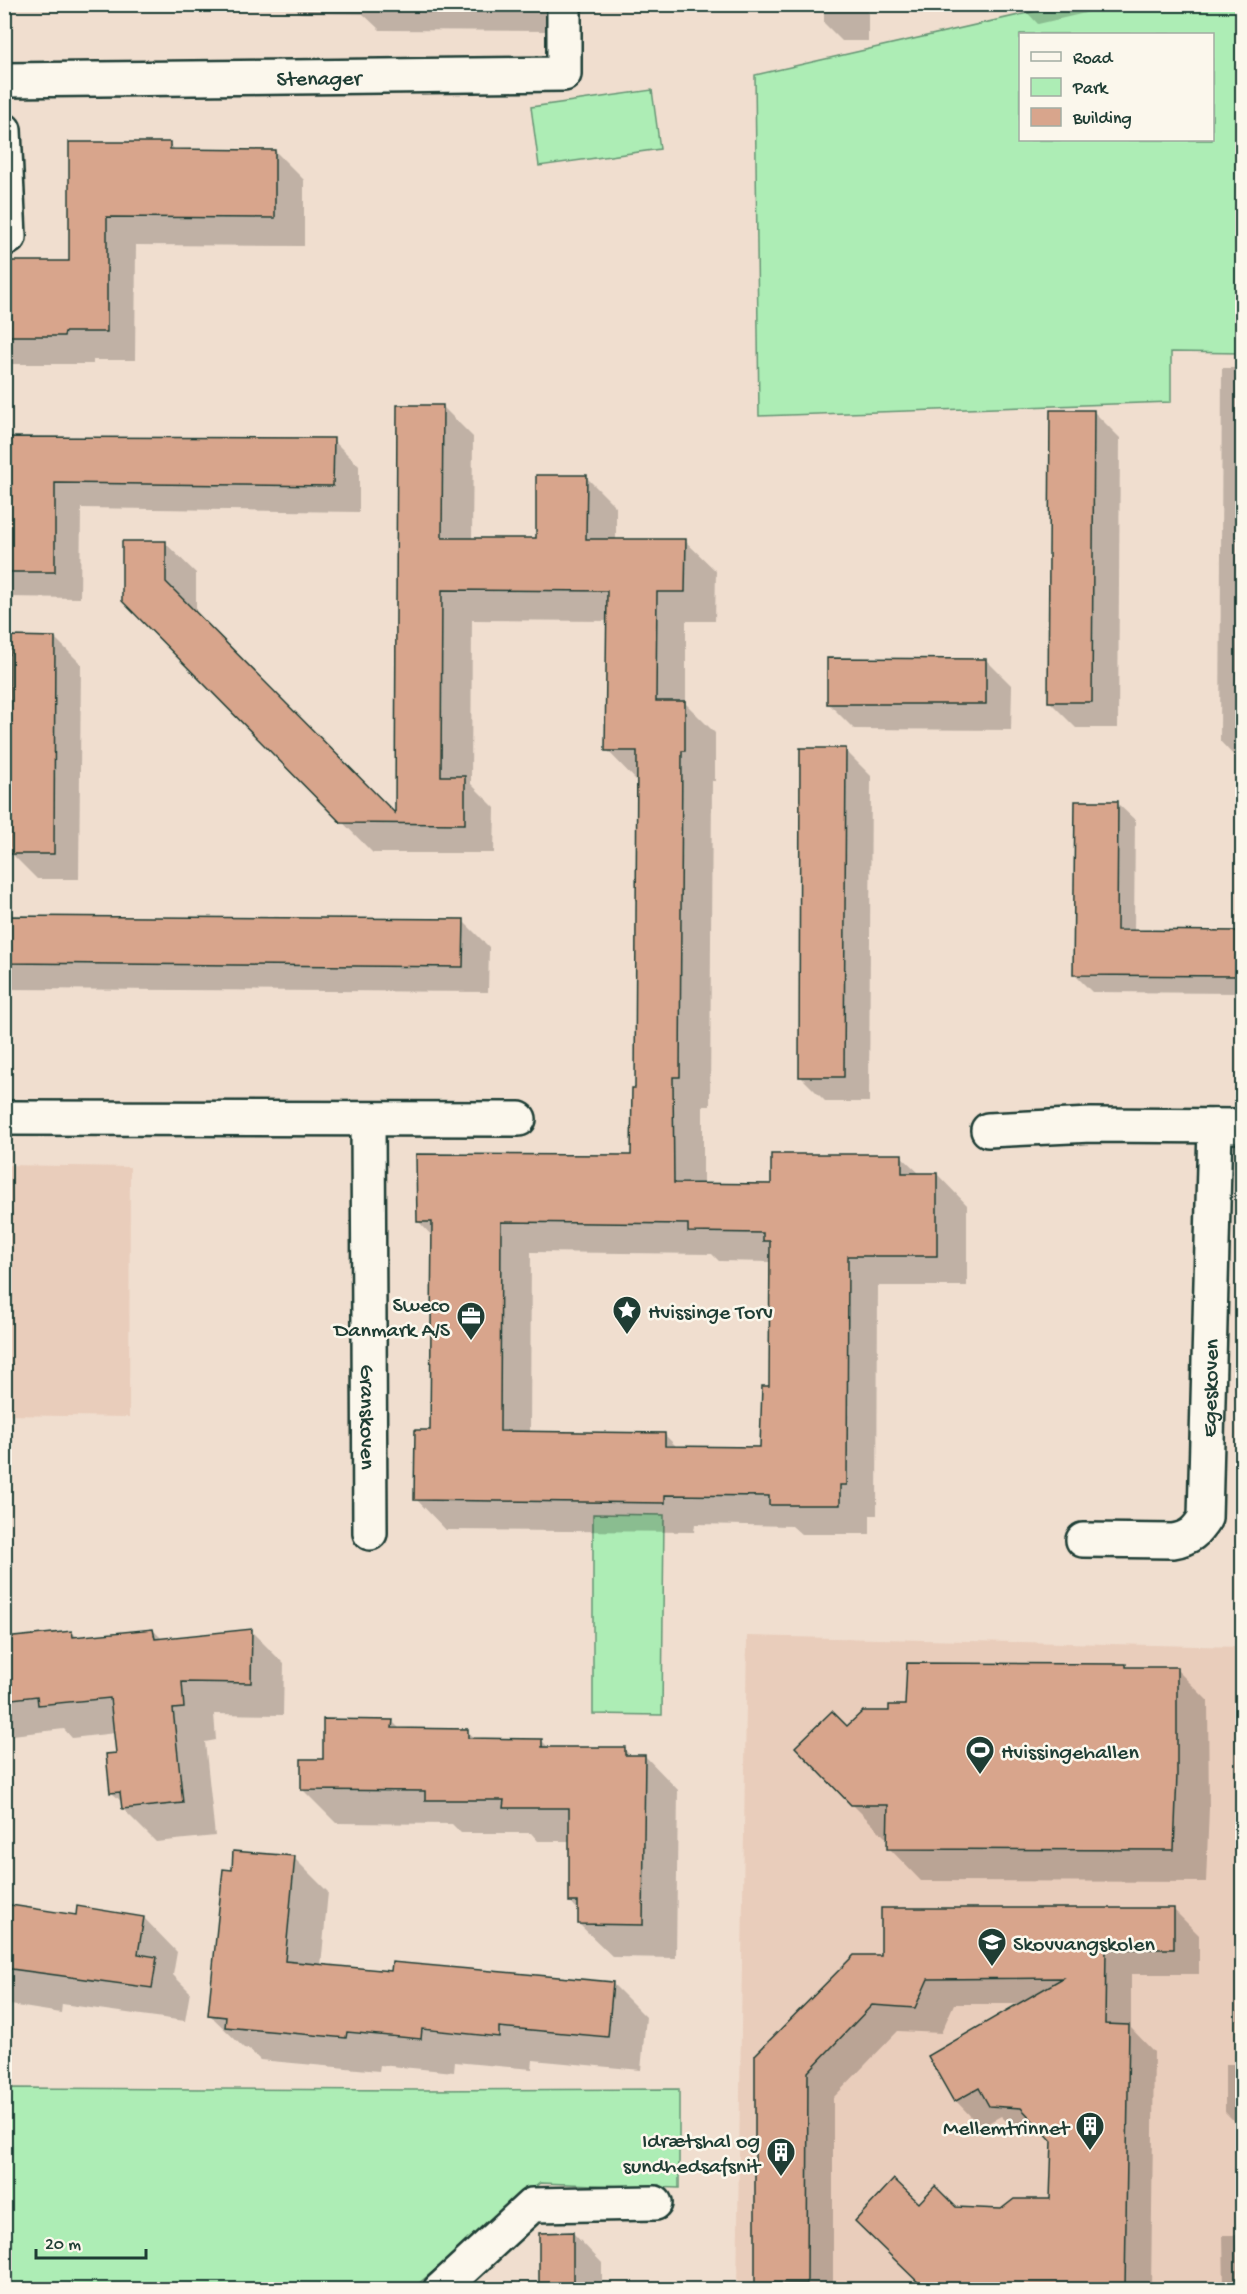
<svg xmlns="http://www.w3.org/2000/svg" width="1247" height="2294" font-family="'Gochi Hand',sans-serif">
	<style>
		.built { fill: #e9cdbb }
		.green { fill: #adedb5; stroke: #669574; stroke-width: 1.5; fill-rule: evenodd }
		.shadow { fill: #0003; fill-rule: evenodd }
		.building { fill: #d8a58c; stroke: #1f3d34; stroke-width: 1.5; fill-rule: evenodd }
		.lines { fill: none; stroke-linecap: round; stroke-linejoin: round }
		.minor-casing { stroke: #1f3d34; stroke-width: 38 }
		.minor { stroke: #fbf7ec; stroke-width: 33 }
		.labels { text-anchor: middle; stroke-width: 5; stroke-linejoin: round; paint-order: stroke }
		.street-label { font-size: 22px; fill: #1f3d34; stroke: #fbf7ec }
		.poi-label { font-size: 22px; fill: #1f3d34; stroke: #fbf7ec; text-anchor: end }
	</style>
	<rect width="100%" height="100%" fill="#f0decf"/>
	<filter id="ink" filterUnits="userSpaceOnUse"><feTurbulence type="fractalNoise" baseFrequency=".0167" numOctaves="2"/><feDisplacementMap in="SourceGraphic" scale="12" xChannelSelector="R" yChannelSelector="G"/><feConvolveMatrix kernelMatrix="1 2 1 2 8 2 1 2 1" color-interpolation-filters="sRGB"/></filter>
	<g filter="url(#ink)">
		<g class="built">
			<path d="M 5,1165 L 130,1167 L 129,1417 L 5,1415 Z"/>
			<path d="M 747,1636 L 1242,1647 L 1242,2289 L 737,2290 Z"/>
		</g>
		<g class="green">
			<path d="M 1063,5 L 1242,5 L 1242,353 L 1171,352 L 1171,402 L 759,416 L 755,75 ZM 1020,34 L 1212,34 L 1212,140 L 1020,140 Z"/>
			<path d="M 652,90 L 660,149 L 539,166 L 531,107 Z"/>
			<path d="M 593,1514 L 664,1515 L 662,1715 L 593,1714 Z"/>
			<path d="M 5,2088 L 419,2090 L 679,2089 L 679,2188 L 540,2183 L 412,2289 L 31,2288 L 5,2290 Z"/>
		</g>
		<g class="shadow">
			<path d="M 291,4 L 553,4 L 552,31 L 380,30 L 363,14 L 300,13 Z"/>
			<path d="M 824,4 L 868,4 L 868,41 L 842,41 L 824,23 Z"/>
			<path d="M 1019,4 L 1124,4 L 1038,24 Z"/>
			<path d="M 71,143 L 169,143 L 176,151 L 275,151 L 304,180 L 304,246 L 136,245 L 135,360 L 93,360 L 93,364 L 4,364 L 4,262 L 70,262 Z"/>
			<path d="M 1222,368 L 1242,368 L 1242,759 L 1237,759 L 1220,741 Z"/>
			<path d="M 443,407 L 473,437 L 472,540 L 537,540 L 586,477 L 616,507 L 616,540 L 685,541 L 716,571 L 715,621 L 686,621 L 686,704 L 715,733 L 715,781 L 712,781 L 710,1106 L 703,1106 L 703,1185 L 772,1185 L 901,1156 L 920,1174 L 937,1174 L 967,1205 L 967,1286 L 878,1286 L 877,1515 L 870,1515 L 870,1534 L 801,1534 L 792,1526 L 695,1524 L 694,1532 L 446,1530 L 416,1499 L 431,1432 L 433,1237 L 418,1221 L 633,1156 L 636,1090 L 638,782 L 607,750 L 608,621 L 472,620 L 471,784 L 495,808 L 494,853 L 373,853 L 123,601 L 165,543 L 196,573 L 196,613 L 397,816 ZM 531,1252 L 712,1254 L 719,1261 L 771,1262 L 771,1387 L 762,1449 L 678,1448 L 665,1435 L 530,1433 Z"/>
			<path d="M 1094,412 L 1120,438 L 1118,728 L 1076,728 L 1050,702 Z"/>
			<path d="M 4,439 L 333,440 L 359,466 L 359,512 L 81,508 L 80,598 L 4,597 Z"/>
			<path d="M 55,638 L 81,664 L 79,879 L 37,879 L 11,853 Z"/>
			<path d="M 986,660 L 1012,686 L 1011,730 L 854,729 L 828,703 Z"/>
			<path d="M 845,750 L 871,776 L 869,1102 L 826,1102 L 800,1076 Z"/>
			<path d="M 1117,803 L 1135,820 L 1134,932 L 1242,932 L 1242,993 L 1092,992 L 1074,974 Z"/>
			<path d="M 4,918 L 463,921 L 489,947 L 488,992 L 4,989 Z"/>
			<path d="M 153,1630 L 163,1640 L 251,1631 L 284,1664 L 283,1715 L 214,1714 L 216,1740 L 205,1742 L 215,1836 L 156,1842 L 123,1809 L 123,1803 L 111,1792 L 117,1754 L 115,1733 L 72,1738 L 64,1729 L 4,1736 L 4,1640 L 72,1632 L 78,1638 Z"/>
			<path d="M 1126,1666 L 1129,1669 L 1176,1669 L 1208,1701 L 1209,1808 L 1206,1882 L 921,1881 L 889,1848 L 889,1837 L 885,1837 L 852,1804 L 847,1728 L 907,1707 Z"/>
			<path d="M 392,1721 L 401,1730 L 467,1731 L 476,1739 L 541,1740 L 549,1748 L 624,1749 L 631,1756 L 645,1756 L 678,1790 L 676,1958 L 613,1957 L 579,1924 L 579,1911 L 570,1901 L 571,1841 L 538,1841 L 531,1833 L 461,1833 L 452,1824 L 336,1823 L 302,1789 L 324,1761 Z"/>
			<path d="M 1236,1722 L 1242,1722 L 1242,2290 L 1224,2290 L 1223,2235 L 1238,2235 L 1238,2125 L 1225,2112 L 1225,2064 L 1237,2064 Z"/>
			<path d="M 294,1858 L 328,1892 L 321,1966 L 393,1973 L 612,1983 L 646,2017 L 641,2070 L 533,2060 L 532,2069 L 455,2062 L 454,2072 L 380,2065 L 379,2071 L 260,2060 L 249,2049 L 244,2048 L 210,2015 L 233,1872 Z"/>
			<path d="M 4,1905 L 77,1916 L 144,1918 L 177,1952 L 173,1975 L 190,1992 L 185,2021 L 62,2004 L 61,2013 L 4,2004 Z"/>
			<path d="M 1173,1909 L 1199,1935 L 1199,1974 L 1131,1974 L 1131,2028 L 1154,2052 L 1151,2290 L 927,2290 L 882,2247 L 919,2205 L 1002,2211 L 1052,2201 L 1054,2140 L 1047,2133 L 1016,2131 L 1001,2116 L 981,2127 L 956,2101 L 1022,2004 L 954,2004 L 941,2033 L 898,2031 L 833,2098 L 833,2290 L 763,2290 L 756,2282 L 756,2056 L 882,1956 Z"/>
			<path d="M 573,2233 L 602,2263 L 602,2290 L 540,2290 L 540,2234 Z"/>
		</g>
		<g class="building">
			<path d="M 69,142 L 170,142 L 170,149 L 275,150 L 275,218 L 107,217 L 107,332 L 65,332 L 64,336 L 4,336 L 4,261 L 69,261 Z"/>
			<path d="M 397,405 L 443,405 L 442,538 L 536,538 L 536,475 L 587,475 L 586,539 L 686,539 L 685,592 L 657,592 L 656,701 L 685,701 L 685,751 L 682,751 L 680,1077 L 673,1077 L 674,1183 L 771,1184 L 771,1154 L 902,1154 L 902,1173 L 937,1173 L 937,1256 L 848,1256 L 847,1485 L 840,1485 L 840,1505 L 769,1505 L 769,1496 L 665,1495 L 665,1503 L 414,1500 L 415,1430 L 430,1430 L 432,1222 L 417,1222 L 416,1154 L 631,1155 L 632,1088 L 635,1088 L 637,751 L 605,751 L 607,591 L 442,590 L 441,776 L 465,776 L 465,824 L 341,823 L 122,601 L 122,541 L 166,541 L 166,582 L 395,813 ZM 501,1222 L 688,1224 L 688,1232 L 763,1233 L 763,1241 L 770,1241 L 769,1386 L 762,1386 L 760,1447 L 665,1446 L 665,1433 L 500,1431 Z"/>
			<path d="M 1050,410 L 1094,410 L 1092,702 L 1048,702 Z"/>
			<path d="M 4,437 L 334,438 L 333,486 L 55,483 L 55,572 L 4,572 Z"/>
			<path d="M 10,636 L 55,637 L 54,854 L 9,854 Z"/>
			<path d="M 827,658 L 986,659 L 986,704 L 827,704 Z"/>
			<path d="M 800,748 L 846,748 L 844,1077 L 799,1077 Z"/>
			<path d="M 1075,801 L 1118,801 L 1117,930 L 1242,931 L 1242,976 L 1073,975 Z"/>
			<path d="M 4,916 L 464,919 L 463,967 L 4,963 Z"/>
			<path d="M 153,1629 L 155,1639 L 252,1629 L 251,1683 L 182,1682 L 184,1708 L 173,1709 L 183,1803 L 122,1809 L 120,1792 L 110,1793 L 106,1754 L 116,1753 L 110,1698 L 38,1705 L 37,1696 L 4,1700 L 4,1638 L 72,1631 L 73,1637 Z"/>
			<path d="M 907,1663 L 1126,1664 L 1126,1667 L 1177,1667 L 1177,1774 L 1174,1850 L 887,1849 L 888,1805 L 851,1805 L 795,1747 L 832,1711 L 847,1726 L 863,1711 L 889,1711 L 889,1705 L 905,1705 Z"/>
			<path d="M 323,1719 L 393,1720 L 392,1728 L 468,1729 L 468,1738 L 542,1739 L 542,1747 L 625,1747 L 625,1755 L 645,1755 L 643,1925 L 578,1924 L 578,1902 L 569,1902 L 569,1808 L 503,1808 L 504,1800 L 425,1800 L 425,1791 L 301,1790 L 301,1759 L 323,1759 Z"/>
			<path d="M 233,1851 L 295,1856 L 285,1961 L 391,1971 L 392,1962 L 613,1982 L 608,2037 L 499,2027 L 499,2037 L 422,2029 L 421,2039 L 347,2032 L 346,2038 L 225,2027 L 226,2017 L 208,2015 L 223,1869 L 232,1870 Z"/>
			<path d="M 4,1904 L 76,1915 L 77,1906 L 144,1917 L 138,1954 L 157,1957 L 152,1988 L 4,1968 Z"/>
			<path d="M 881,1908 L 1174,1908 L 1174,1949 L 1106,1949 L 1105,2024 L 1129,2025 L 1125,2289 L 924,2288 L 855,2221 L 894,2179 L 919,2203 L 935,2186 L 956,2207 L 1001,2209 L 1014,2199 L 1050,2199 L 1052,2141 L 1021,2108 L 989,2106 L 979,2088 L 954,2102 L 928,2056 L 1063,1978 L 928,1979 L 915,2008 L 872,2005 L 808,2072 L 807,2283 L 755,2283 L 755,2055 L 854,1955 L 881,1955 Z"/>
			<path d="M 573,2232 L 573,2289 L 539,2289 L 539,2233 Z"/>
		</g>
		<g class="lines">
			<g class="minor-casing">
				<g id="minor">
					<path id="s1" d="M 4,80 L 564,74 L 564,4"/>
					<path d="M 4,130 L 9,237"/>
					<path d="M 4,1118 L 519,1119"/>
					<path id="s2" d="M 368,1120 L 370,1533"/>
					<path d="M 988,1130 L 1091,1125 L 1242,1126"/>
					<path id="s3" d="M 1083,1540 L 1173,1541 C 1190,1538 1196,1532 1205,1518 L 1215,1126"/>
					<path d="M 440,2290 L 532,2205 L 655,2203"/>
				</g>
			</g>
			<use href="#minor" class="minor"/>
		</g>
	</g>
	<defs>
		<g id="sight-pin" transform="scale(1.5)"><path d="M0 17L-7.5 6A9.5 9.5 0 1 1 7.5 6Z" fill="#1f3d34" stroke="#fbf7ec"/><path d="M0-6L1.8-2.2L6-1.7L2.9 1.2L3.7 5.4L0 3.3L-3.7 5.4L-2.9 1.2L-6-1.7L-1.8-2.2Z" fill="#fff"/></g>
		<g id="office-pin" transform="scale(1.5)"><path d="M0 17L-7.5 6A9.5 9.5 0 1 1 7.5 6Z" fill="#1f3d34" stroke="#fbf7ec"/><path d="M-6-3h4V-5.5h4V-3h4V5H-6ZM-1-4.5V-3h2v-1.5ZM-6 0V1H6V0Z" fill="#fff"/></g>
		<g id="stadium-pin" transform="scale(1.5)"><path d="M0 17L-7.5 6A9.5 9.5 0 1 1 7.5 6Z" fill="#1f3d34" stroke="#fbf7ec"/><path d="M0-5a6.5 5 0 1 0 0 10a6.5 5 0 1 0 0-10ZM-3.5-1.8h7v3.6h-7Z" fill="#fff"/></g>
		<g id="school-pin" transform="scale(1.5)"><path d="M0 17L-7.5 6A9.5 9.5 0 1 1 7.5 6Z" fill="#1f3d34" stroke="#fbf7ec"/><path d="M0-5L7-2L0 1L-7-2ZM-4 1L0 2.5L4 1V4Q0 6-4 4Z" fill="#fff"/></g>
		<g id="building-pin" transform="scale(1.5)"><path d="M0 17L-7.5 6A9.5 9.5 0 1 1 7.5 6Z" fill="#1f3d34" stroke="#fbf7ec"/><path d="M-4-6H4V6H1V3H-1V6H-4ZM-2.5-4.3h1.7v1.8h-1.7ZM.8-4.3h1.7v1.8H.8ZM-2.5-1h1.7V.8h-1.7ZM.8-1h1.7V.8H.8Z" fill="#fff"/></g>
	</defs>
	<g fill-rule="evenodd">
		<use href="#sight-pin" x="627" y="1310"/>
		<use href="#office-pin" x="471" y="1316"/>
		<use href="#stadium-pin" x="980" y="1750"/>
		<use href="#school-pin" x="992" y="1942"/>
		<use href="#building-pin" x="1090" y="2126"/>
		<use href="#building-pin" x="781" y="2152"/>
	</g>
	<g class="labels">
		<g class="street-label">
			<text dy="8" stroke="none"><textPath href="#s1" startOffset="315">Stenager</textPath></text>
			<text dy="8" stroke="none"><textPath href="#s3" startOffset="261">Egeskoven</textPath></text>
			<text dy="8" stroke="none"><textPath href="#s2" startOffset="297">Granskoven</textPath></text>
		</g>
		<g class="poi-label">
			<text x="450" y="1311">Sweco<tspan x="450" dy="25">Danmark A/S</tspan></text>
			<text x="648" y="1318" text-anchor="start">Hvissinge Torv</text>
			<text x="1001" y="1758" text-anchor="start">Hvissingehallen</text>
			<text x="1013" y="1950" text-anchor="start">Skovvangskolen</text>
			<text x="1069" y="2134">Mellemtrinnet</text>
			<text x="760" y="2147">Idrætshal og<tspan x="760" dy="25">sundhedsafsnit</tspan></text>
		</g>
	</g>
	<rect width="1247" height="2294" fill="none" stroke="#fbf7ec" stroke-width="24"/>
	<rect x="12" y="12" width="1223" height="2270" fill="none" stroke="#1f3d34" stroke-width="2" filter="url(#ink)"/>
	<rect x="1019" y="33" width="195" height="108" fill="#fbf7ec" stroke="#a3ada2" stroke-width="1.5"/>
	<rect x="1031" y="52" width="30" height="9" fill="#fbf7ec" stroke="#a3ada2" stroke-width="1.5"/>
	<text x="1073" y="63" font-size="18" fill="#1f3d34">Road</text>
	<rect x="1031" y="78" width="30" height="18" fill="#adedb5" stroke="#a3ada2" stroke-width="1.5"/>
	<text x="1073" y="93" font-size="18" fill="#1f3d34">Park</text>
	<rect x="1031" y="108" width="30" height="18" fill="#d8a58c" stroke="#a3ada2" stroke-width="1.5"/>
	<text x="1073" y="123" font-size="18" fill="#1f3d34">Building</text>
	<path d="M36 2249v9h110v-9" fill="none" stroke="#1f3d34" stroke-width="3"/>
	<text x="45" y="2249" font-size="18" fill="#1f3d34" stroke="#fbf7ec" stroke-width="4.5" paint-order="stroke">20 m</text>
</svg>
